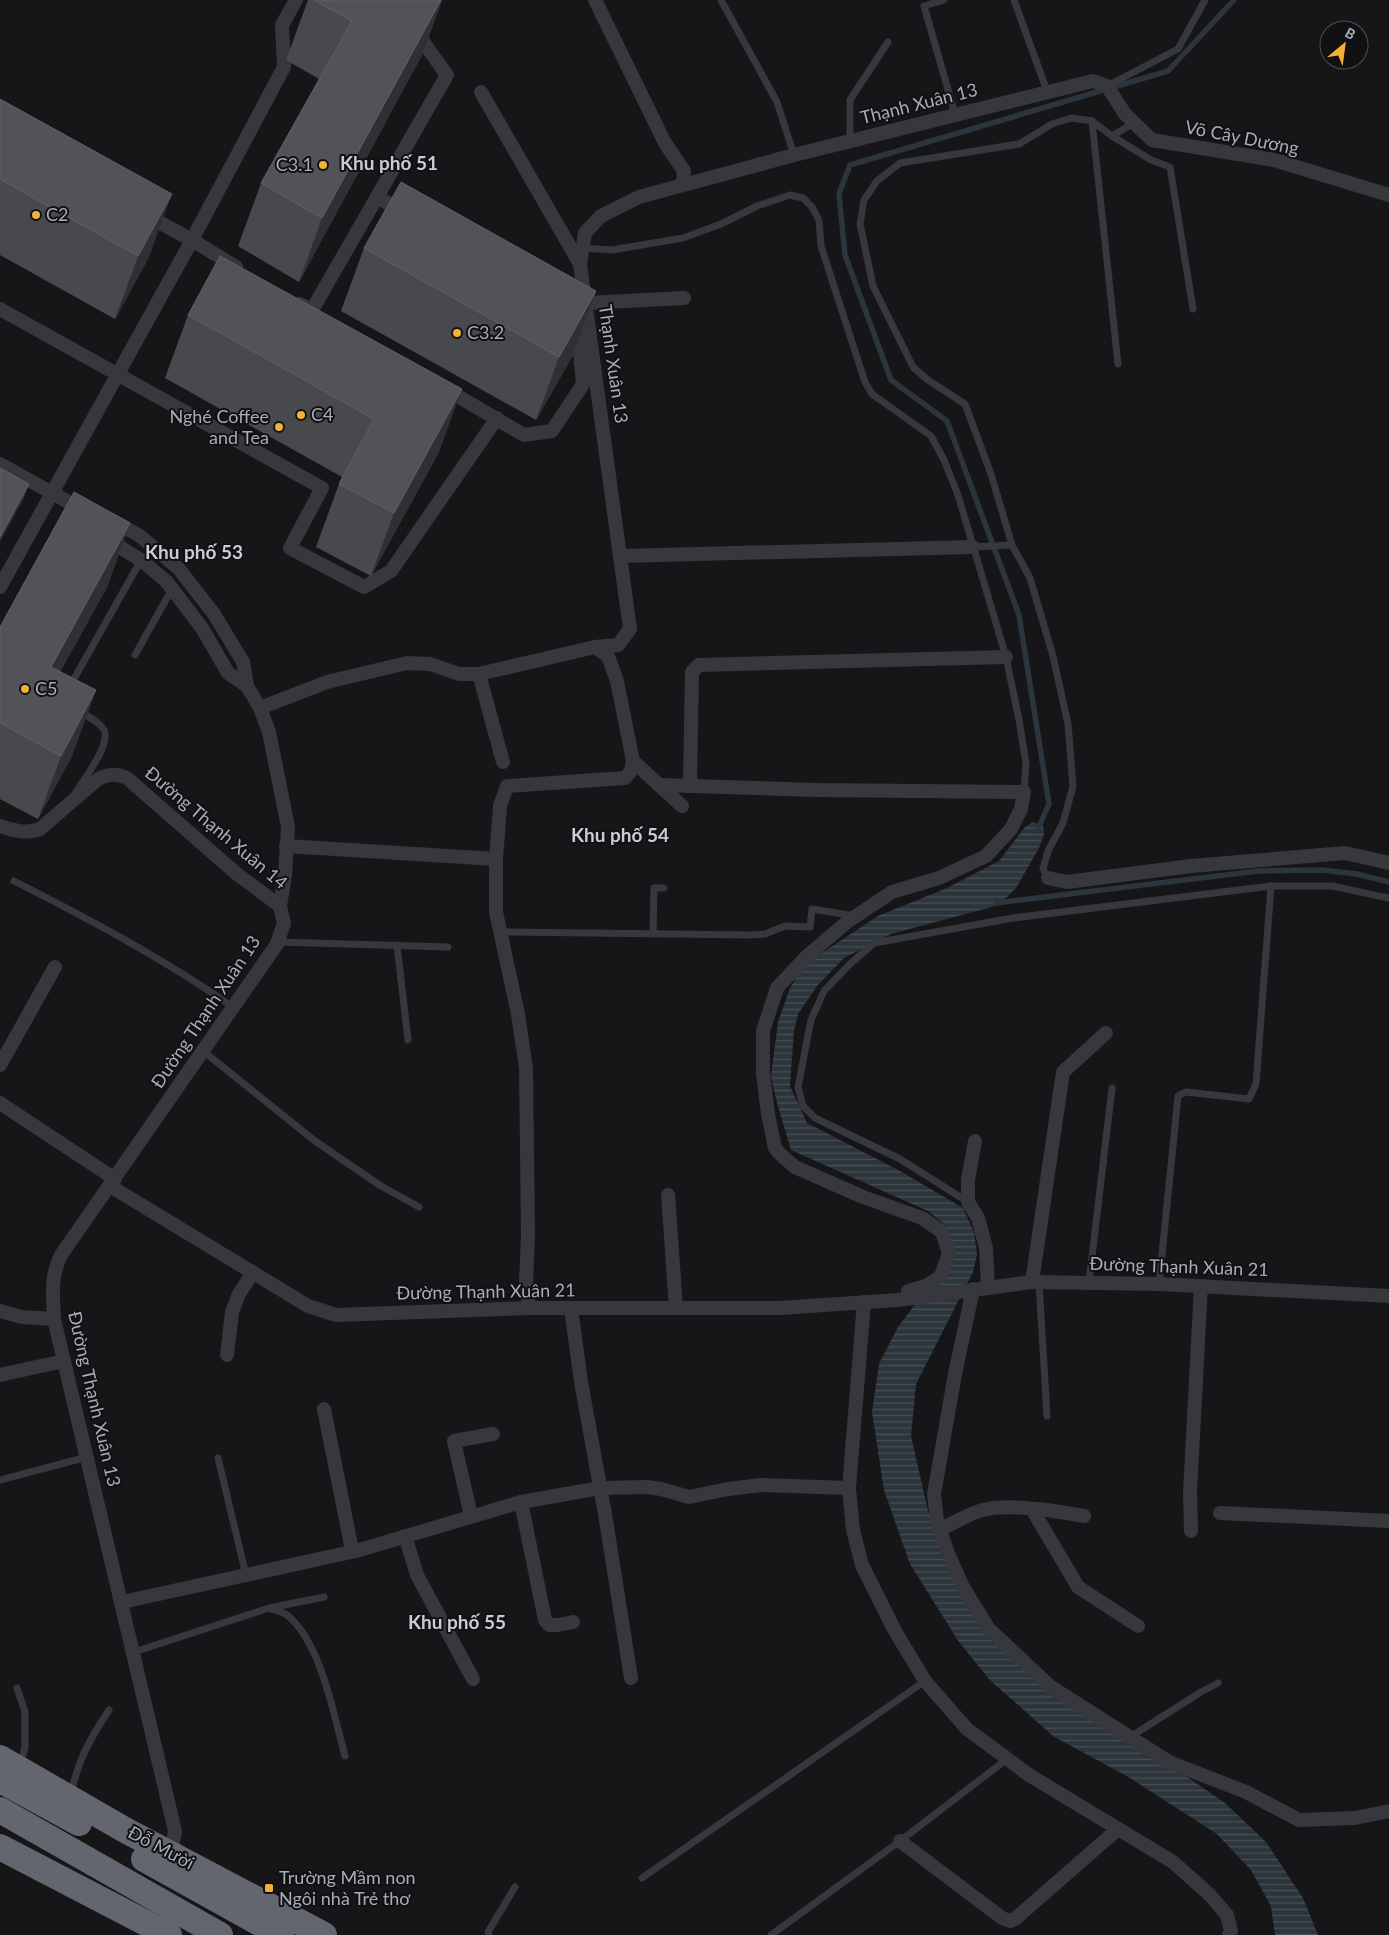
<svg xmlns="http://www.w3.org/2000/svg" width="1389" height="1935" font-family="Lato,sans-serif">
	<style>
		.water { fill: url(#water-rules) }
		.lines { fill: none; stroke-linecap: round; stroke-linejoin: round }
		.stream { stroke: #2c353c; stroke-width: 5.5 }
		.lane { stroke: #37383d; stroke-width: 7 }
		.street { stroke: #37383d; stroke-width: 14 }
		.highway { stroke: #63666e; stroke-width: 26 }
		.wall { fill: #47494d }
		.shaded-wall { fill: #2f3033 }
		.building { fill: #525359; stroke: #5f6168 }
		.poi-dot { fill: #f2b134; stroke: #111113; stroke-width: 2 }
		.labels { text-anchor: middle; stroke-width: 4; stroke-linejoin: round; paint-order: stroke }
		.street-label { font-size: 18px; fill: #a8adb8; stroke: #111113 }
		.poi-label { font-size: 18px; fill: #a8adb8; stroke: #111113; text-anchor: start }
		.neighbourhood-label { font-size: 19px; font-weight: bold; fill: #c9ccd4; stroke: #111113 }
	</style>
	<defs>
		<pattern id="water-rules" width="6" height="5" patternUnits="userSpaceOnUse" patternTransform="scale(1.25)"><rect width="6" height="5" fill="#2c353c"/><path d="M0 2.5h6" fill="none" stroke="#485056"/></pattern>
	</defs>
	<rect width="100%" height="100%" fill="#161618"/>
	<path class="water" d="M 1032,822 L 1043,825 L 1044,834 L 1039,848 L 1016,888 L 999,905 L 891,934 L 844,958 L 817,986 L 798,1014 L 794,1030 L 790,1086 L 807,1123 L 900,1171 L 963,1208 L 974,1232 L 977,1254 L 973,1272 L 916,1384 L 911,1436 L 928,1511 L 957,1582 L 987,1629 L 1049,1687 L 1151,1752 L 1225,1803 L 1266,1842 L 1303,1898 L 1318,1935 L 1275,1935 L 1271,1906 L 1251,1870 L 1217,1834 L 1130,1778 L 1053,1736 L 990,1680 L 959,1642 L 910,1564 L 884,1490 L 872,1412 L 879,1364 L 898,1327 L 951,1257 L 951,1241 L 945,1225 L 928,1211 L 791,1150 L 777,1103 L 771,1076 L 778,1022 L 790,988 L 800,971 L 819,955 L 878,916 L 947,888 L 999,861 L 1025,827 Z"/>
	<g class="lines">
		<g class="stream">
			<path d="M 1037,831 L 1049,804 L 1019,615 L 947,421 L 891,380 L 845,255 L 839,194 L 850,165 L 1168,71 L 1234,0"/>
			<path d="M 996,903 L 1258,871 L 1322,870 L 1357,874 L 1389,882"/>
		</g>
		<g class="lane">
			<path d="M 721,0 L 777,102 L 794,155"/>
			<path d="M 944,0 L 924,6 L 955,114"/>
			<path d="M 1014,0 L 1047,91"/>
			<path d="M 1107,86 L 1178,49 L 1205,0"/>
			<path d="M 1112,136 L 1151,160 L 1170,167 L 1193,309"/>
			<path d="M 850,141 L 850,100 L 888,42"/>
			<path d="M 583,248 L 612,250 L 683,238 L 721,224 L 757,206 L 790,195 L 803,198 L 812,207 L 819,220 L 821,246 L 865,382 L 872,394 L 931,436 L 944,460 L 958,495 L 1006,657 L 1019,720 L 1026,764 L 1024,792"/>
			<path d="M 1118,364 L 1092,121 L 1112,136 L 1134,123"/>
			<path d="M 973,547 L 1012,545"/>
			<path d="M 135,655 L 172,589"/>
			<path d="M 70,686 L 141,560"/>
			<path d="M 76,792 C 85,778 111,744 104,730 C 99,721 87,716 79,711"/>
			<path d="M 1048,878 L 1043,869 L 1048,851 L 1063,823 L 1073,786 L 1068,724 L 1053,656 L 1030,578 L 1012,545 L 991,474 L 965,404 L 928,380 L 913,367 L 873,286 L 860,224 L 864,200 L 877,181 L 900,163 L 1019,144 L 1052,124 L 1071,118 L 1092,121"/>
			<path d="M 14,881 C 89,919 164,959 233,1007"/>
			<path d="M 500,932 L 751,935 L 765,934 L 785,926 L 810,927 L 812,909 L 855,916"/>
			<path d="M 653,934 L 654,888 L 664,888"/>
			<path d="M 278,942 L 448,947"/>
			<path d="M 397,945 L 408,1040"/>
			<path d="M 203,1051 L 315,1141 L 381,1186 L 419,1207"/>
			<path d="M 968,1202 L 900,1159 L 815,1118 L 803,1106 L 798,1087 L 811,1020 L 824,991 L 850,964 L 874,943 L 1013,918 L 1271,886 L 1332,886 L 1389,898"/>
			<path d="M 1039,1282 L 1047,1416"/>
			<path d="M 1089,1282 L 1112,1088"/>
			<path d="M 1159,1284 L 1178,1096 L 1186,1092 L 1249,1099 L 1256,1084 L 1271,886"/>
			<path d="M 218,1458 L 246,1575"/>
			<path d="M 0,1480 L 87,1457"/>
			<path d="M 269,1608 C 274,1610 282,1612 287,1615 C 321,1642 334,1716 345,1756"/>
			<path d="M 134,1652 L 269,1608 L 324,1597"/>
			<path d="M 17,1688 L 25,1712 L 25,1747 L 21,1763"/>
			<path d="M 1130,1737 L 1201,1692 L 1218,1683"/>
			<path d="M 71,1793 C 79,1758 90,1739 109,1710"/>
			<path d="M 642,1878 L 925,1681"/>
			<path d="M 489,1935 L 488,1932 L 515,1887"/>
			<path d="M 771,1935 L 900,1841 L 1007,1759"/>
		</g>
		<g class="street">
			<path d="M 393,0 L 447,75 L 377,197 L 406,213"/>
			<path d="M 595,0 L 665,143 L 684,171 L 683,185"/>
			<path d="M 481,92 L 580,264"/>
			<path d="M 146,215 L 192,240 L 284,67 L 282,25 L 296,0"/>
			<path d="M 586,303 L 684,298"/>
			<path d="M 300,304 L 312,310 L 377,197"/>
			<path d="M 0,309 L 322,488 L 290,548 L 364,587 L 391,571 L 497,418"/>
			<path d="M 444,388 L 524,435 L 552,431 L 583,384 L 577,320"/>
			<path d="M 0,464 L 74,505 L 86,508"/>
			<path d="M 112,520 L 140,536 L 179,569 L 214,614 L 243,662 L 247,686 L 260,708 L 269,732 L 288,827 L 285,875 L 280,906 L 284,923 L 277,944 L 61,1255 C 50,1278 53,1294 54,1319 L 175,1831 L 170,1859"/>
			<path d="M 105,538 L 141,560 L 167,582 L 202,628 L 228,673 L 247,686"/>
			<path d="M 621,556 L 973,547"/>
			<path d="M 0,587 L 192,240 L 236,267"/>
			<path d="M 595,647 L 608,656 L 617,681 L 633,761 L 682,806"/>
			<path d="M 479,674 L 503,762"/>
			<path d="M 260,708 L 327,682 L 407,663 L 430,664 L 459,674 L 479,674 L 595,647 L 618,645 L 630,629 L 580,264 L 585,233 L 601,216 L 639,197 L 794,155 L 1093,81 L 1107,86 L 1125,114 L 1152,140 L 1274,160 L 1389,195"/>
			<path d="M 659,785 L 816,790 L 1024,792 L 1021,809 L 1011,829 L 986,856 L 939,878 L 892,892 L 847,922 L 806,957 L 777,988 L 763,1031 L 763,1074 L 768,1114 L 775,1148 L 781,1155 L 795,1167 L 863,1197 L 922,1218 L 942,1232 L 949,1253 L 941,1276 L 926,1286 L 908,1291"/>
			<path d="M 690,786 L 692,672 L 699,665 L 1006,657"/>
			<path d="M 0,826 C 15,831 25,834 40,829 L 98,779 C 109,774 116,773 127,778 L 237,874 L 280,906"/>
			<path d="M 286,846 L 496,859"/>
			<path d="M 1048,878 L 1067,882 L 1191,866 L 1345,853 L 1389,863"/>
			<path d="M 0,1065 L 55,967"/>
			<path d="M 0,1103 L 115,1179"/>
			<path d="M 975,1141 L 968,1180 L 968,1202 L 978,1218 L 986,1248 L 988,1287"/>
			<path d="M 110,1186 L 308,1306 L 336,1315 L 529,1308 L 780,1308 L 898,1300 L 1032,1282 L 1159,1284 L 1389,1296"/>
			<path d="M 668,1195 L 676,1308"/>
			<path d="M 1032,1282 L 1063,1072 L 1106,1033"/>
			<path d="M 973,1289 L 955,1374 L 934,1494 L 937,1521 L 947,1551 L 963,1587 L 988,1628 L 1051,1687 L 1169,1762 L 1246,1792 L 1299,1820 L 1355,1818 L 1389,1811"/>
			<path d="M 864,1302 L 849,1488 L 853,1530 L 862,1565 L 895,1631 L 925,1681 L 967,1729 L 1029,1775 L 1173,1862 L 1210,1895 L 1227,1915 L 1231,1931 L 1229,1935"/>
			<path d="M 529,1308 L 526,1282 L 528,1235 L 526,1068 L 518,1014 L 496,912 L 496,859 L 500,806 L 507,786 L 625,778 L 631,771 L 633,761"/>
			<path d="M 571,1308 L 581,1382 L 605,1514 L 631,1678"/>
			<path d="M 0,1311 L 22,1317 L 54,1319"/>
			<path d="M 227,1355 L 232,1312 L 239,1294 L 253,1272"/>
			<path d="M 0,1375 L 64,1361"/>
			<path d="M 324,1409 L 351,1545 L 356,1551 L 521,1502 L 600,1488 L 647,1487 L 661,1489 L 689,1497 L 728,1489 L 761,1485 L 849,1488"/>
			<path d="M 521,1502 L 545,1620 L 549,1625 L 558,1625 L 573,1622"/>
			<path d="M 1032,1509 L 1078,1587 L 1138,1626"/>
			<path d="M 1220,1513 L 1389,1521"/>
			<path d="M 471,1516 L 454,1441 L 493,1434"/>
			<path d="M 940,1529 C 954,1523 968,1514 983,1510 C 1009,1503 1057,1511 1084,1516"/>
			<path d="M 1191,1531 L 1190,1492 L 1201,1286"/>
			<path d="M 405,1536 L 417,1575 L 473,1679"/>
			<path d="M 122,1602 L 356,1551"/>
			<path d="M 900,1841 L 1002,1918 L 1010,1921 L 1015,1919 L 1118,1829"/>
		</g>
		<g class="highway">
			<path d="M 0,1758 L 125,1830 L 324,1935"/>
			<path d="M 0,1780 L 79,1823"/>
			<path d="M 0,1810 L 220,1935"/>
			<path d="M 0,1847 L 169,1935"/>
			<path d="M 144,1859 L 281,1935"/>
		</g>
	</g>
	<g class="wall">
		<path d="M 308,0 L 442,0 L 422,55 L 299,282 L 238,246 L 261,183 L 319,79 L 286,60 Z"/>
		<path d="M 0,99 L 149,257 L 115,319 L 0,255 Z"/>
		<path d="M 364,248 L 596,291 L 573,355 L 536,420 L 341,311 Z"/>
		<path d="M 188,315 L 439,452 L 371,576 L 316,547 L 339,484 L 342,477 L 165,378 Z"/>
		<path d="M 130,523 L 107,587 L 60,672 L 73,754 L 38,819 L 0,799 L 0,627 Z"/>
	</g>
	<g class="shaded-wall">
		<path d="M 441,0 L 442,0 L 422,55 L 299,282 L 322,218 Z"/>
		<path d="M 172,194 L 149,257 L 115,319 L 138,256 Z"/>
		<path d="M 596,291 L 573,355 L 536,420 L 559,357 Z"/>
		<path d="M 462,389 L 439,452 L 371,576 L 394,513 Z"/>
		<path d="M 29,484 L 24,498 L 0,542 L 0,537 Z"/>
		<path d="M 130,523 L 107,587 L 28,730 L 51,667 Z"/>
		<path d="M 96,690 L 73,754 L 38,819 L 61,756 Z"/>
	</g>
	<g class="building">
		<path d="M 314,0 L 441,0 L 322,218 L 261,183 L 352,21 Z"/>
		<path d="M 0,99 L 172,194 L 138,256 L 0,179 Z"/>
		<path d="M 401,182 L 596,291 L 559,357 L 364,248 Z"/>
		<path d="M 220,256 L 462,389 L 394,513 L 339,484 L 374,419 L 188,315 Z"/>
		<path d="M 0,468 L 29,484 L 0,537 Z"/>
		<path d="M 74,492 L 130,523 L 51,667 L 96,690 L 61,756 L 0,723 L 0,627 Z"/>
	</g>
	<g class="poi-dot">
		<circle cx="323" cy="165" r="5"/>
		<circle cx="36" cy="215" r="5"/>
		<circle cx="457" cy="333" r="5"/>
		<circle cx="301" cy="415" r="5"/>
		<circle cx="279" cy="427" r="5"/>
		<circle cx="25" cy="689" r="5"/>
		<rect x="264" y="1883" width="10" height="10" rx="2.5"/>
	</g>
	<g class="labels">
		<g class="street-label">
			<text transform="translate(919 104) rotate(-14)" y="6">Thạnh Xuân 13</text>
			<text transform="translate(1242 138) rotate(11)" y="6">Võ Cây Dương</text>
			<text transform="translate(613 364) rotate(82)" y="6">Thạnh Xuân 13</text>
			<text transform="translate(216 828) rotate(40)" y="6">Đường Thạnh Xuân 14</text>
			<text transform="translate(206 1012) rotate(-56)" y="6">Đường Thạnh Xuân 13</text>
			<text transform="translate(1179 1267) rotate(2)" y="6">Đường Thạnh Xuân 21</text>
			<text transform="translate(486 1292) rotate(-1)" y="6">Đường Thạnh Xuân 21</text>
			<text transform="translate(94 1399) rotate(77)" y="6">Đường Thạnh Xuân 13</text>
			<text transform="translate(161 1848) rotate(28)" y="6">Đỗ Mười</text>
		</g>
		<g class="poi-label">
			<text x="313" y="171" text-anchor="end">С3.1</text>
			<text x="46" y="221">С2</text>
			<text x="467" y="339">C3.2</text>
			<text x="311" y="421">C4</text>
			<text x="269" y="423" text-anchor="end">Nghé Coffee<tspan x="269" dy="21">and Tea</tspan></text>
			<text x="35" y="695">C5</text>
			<text x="279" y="1884">Trường Mầm non<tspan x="279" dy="21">Ngôi nhà Trẻ thơ</tspan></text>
		</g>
		<g class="neighbourhood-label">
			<text x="389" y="170">Khu phố 51</text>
			<text x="194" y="559">Khu phố 53</text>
			<text x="620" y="842">Khu phố 54</text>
			<text x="457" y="1629">Khu phố 55</text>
		</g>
	</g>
	<g transform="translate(1344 45) rotate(29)"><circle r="24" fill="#111113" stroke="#4d4f55"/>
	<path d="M0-4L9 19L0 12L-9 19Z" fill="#f2b134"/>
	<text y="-8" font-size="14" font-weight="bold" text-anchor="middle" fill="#a8adb8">B</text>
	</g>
</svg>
